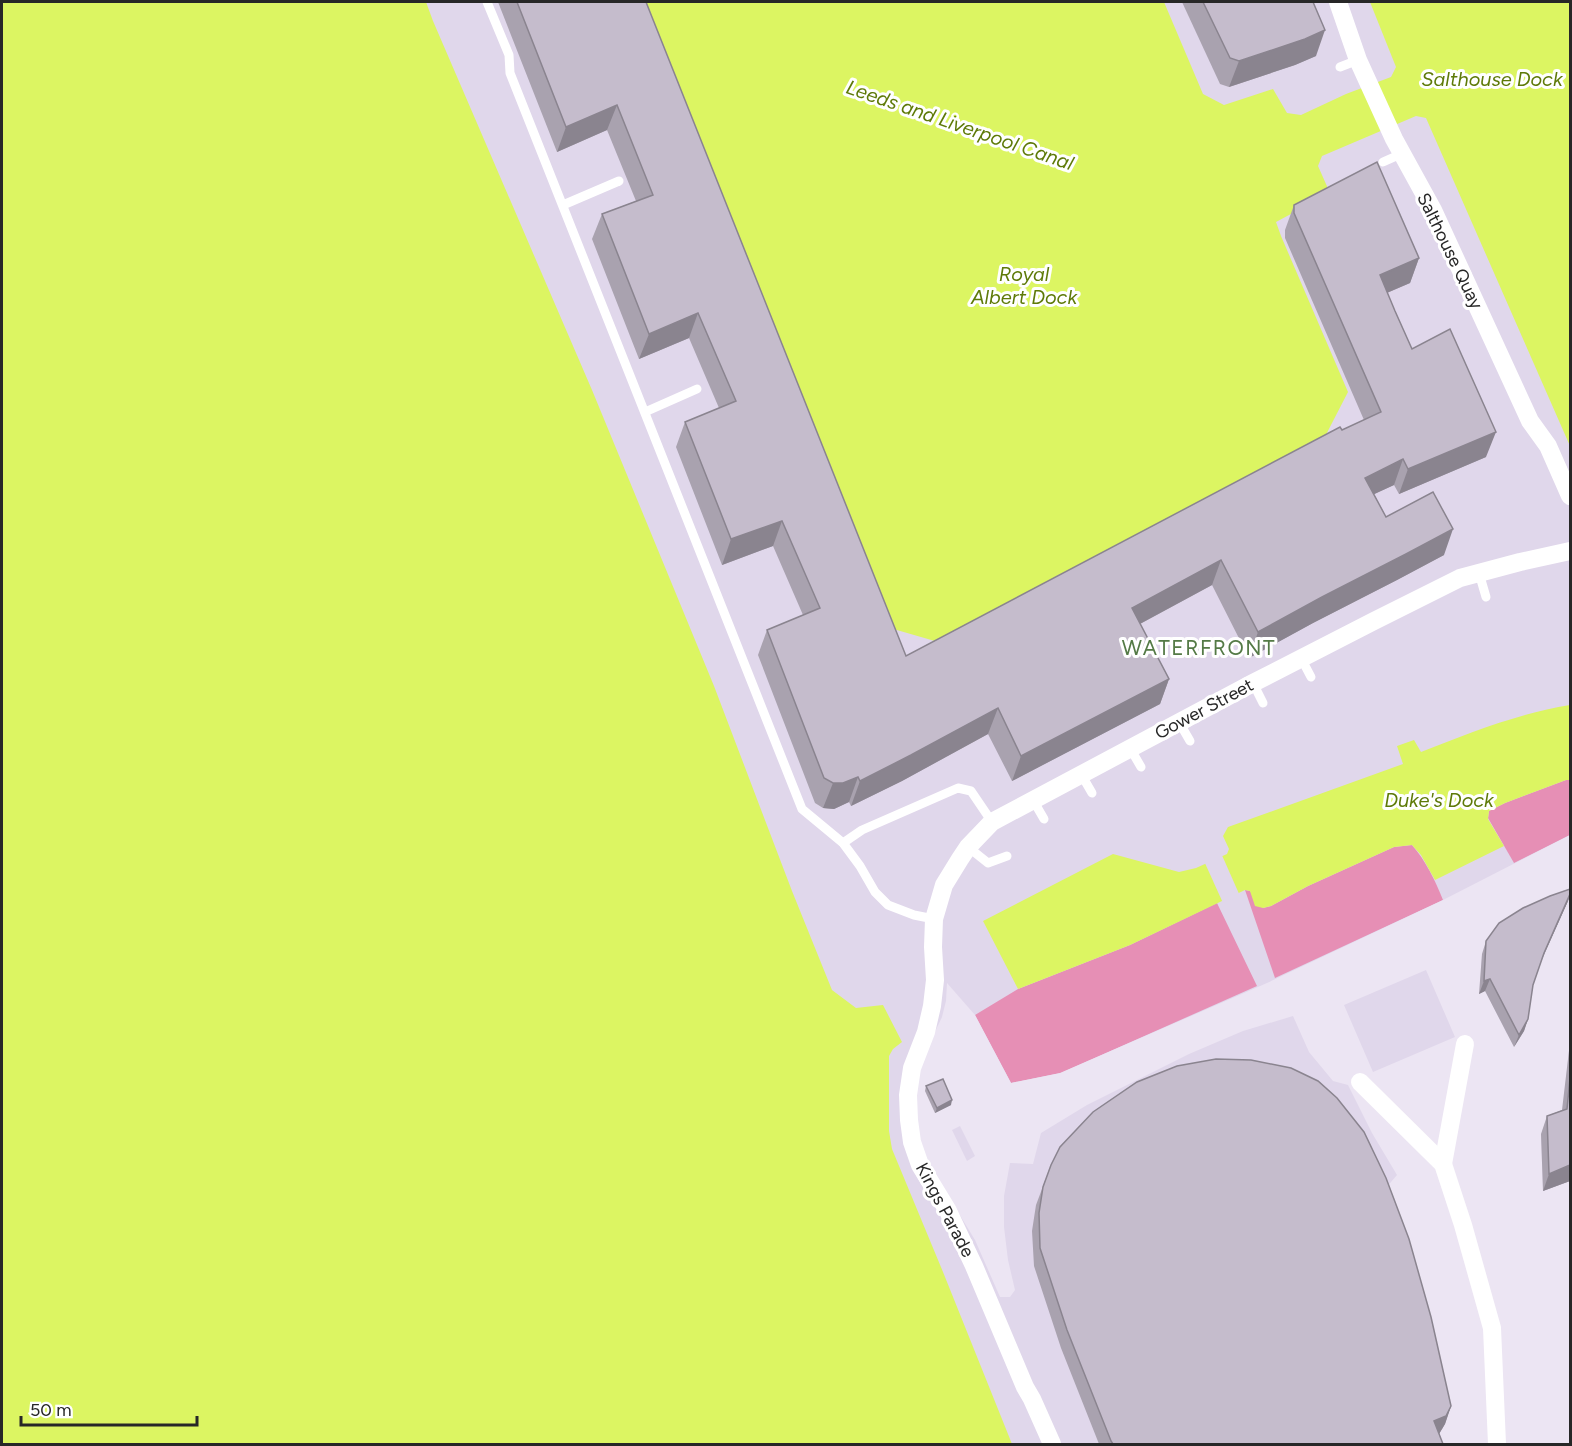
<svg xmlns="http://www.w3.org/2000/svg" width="1572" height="1446" font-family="Figtree,sans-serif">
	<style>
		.green { fill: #e68fb5 }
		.plaza { fill: #ece5f3; fill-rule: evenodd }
		.water { fill: #dcf562 }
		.pier { fill: #e0d7eb }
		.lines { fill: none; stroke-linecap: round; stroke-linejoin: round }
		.lane { stroke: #fff; stroke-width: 9 }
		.street { stroke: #fff; stroke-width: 18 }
		.wall { fill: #a9a2af }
		.shaded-wall { fill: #8a848f }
		.building { fill: #c5bccc; stroke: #8a848f; stroke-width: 1.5 }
		.labels { text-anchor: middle; stroke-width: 6; stroke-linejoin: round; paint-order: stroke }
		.street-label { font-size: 18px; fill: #272727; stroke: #fff }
		.water-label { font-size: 20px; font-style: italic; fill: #5e7a08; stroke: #fff }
		.quarter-label { font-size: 21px; letter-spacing: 1.5px; fill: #547a46; stroke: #fff }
	</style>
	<rect width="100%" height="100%" fill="#e0d7eb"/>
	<g class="green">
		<path d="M 1566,780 L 1570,780 L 1570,835 L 1514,863 L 1488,818 L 1489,811 L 1505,803 Z"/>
		<path d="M 1412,845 C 1426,861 1435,880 1443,900 L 1275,978 L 1245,890 L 1250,891 L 1263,908 L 1271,906 L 1308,886 L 1394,847 Z"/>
		<path d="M 1217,903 L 1257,986 L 1061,1073 L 1011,1083 L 975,1015 L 1018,989 L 1130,945 Z"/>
	</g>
	<path class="plaza" d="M 1570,835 L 1570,1042 L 1561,1126 L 1541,1134 L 1543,1191 L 1570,1181 L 1570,1444 L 1429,1444 L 1379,1196 L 1397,1175 L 1372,1133 L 1348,1085 L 1333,1081 L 1309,1052 L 1293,1016 L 1243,1031 L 1189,1054 L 1087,1105 L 1041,1133 L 1033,1164 L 1010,1163 L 1004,1196 L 1004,1227 L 1008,1260 L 1015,1290 L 1010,1297 L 1000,1297 L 975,1240 L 922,1153 L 915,1126 L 916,1076 L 924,1055 L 942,1017 L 946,1001 L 947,983 L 975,1015 L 1011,1083 L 1060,1073 L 1267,983 L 1443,900 ZM 1561,909 L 1562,915 L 1539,965 L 1528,998 L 1507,1034 L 1489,998 L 1481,971 L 1482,954 L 1495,936 ZM 1426,970 L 1455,1037 L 1373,1072 L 1344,1005 ZM 960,1126 L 975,1156 L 967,1161 L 952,1130 Z"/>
	<g class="water">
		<path d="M 2,2 L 426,2 L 433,21 L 592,390 L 714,686 L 792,891 L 832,990 L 856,1008 L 883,1005 L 902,1042 L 893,1049 L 889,1056 L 889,1131 L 892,1149 L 943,1272 L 1012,1444 L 2,1444 Z"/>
		<path d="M 633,2 L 1164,2 L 1203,94 L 1224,105 L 1273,89 L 1287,113 L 1301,115 L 1346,94 L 1391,77 L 1396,67 L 1370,2 L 1570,2 L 1570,446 L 1426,118 L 1416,116 L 1322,156 L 1318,166 L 1330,193 L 1276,222 L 1281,236 L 1348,392 L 1315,456 L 952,646 L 883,626 Z"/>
		<path d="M 1570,705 L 1570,780 L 1566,780 L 1505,803 L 1489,811 L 1488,819 L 1504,846 L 1435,880 L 1421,855 L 1412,845 L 1394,847 L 1308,886 L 1271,906 L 1263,908 L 1255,906 L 1250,891 L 1245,890 L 1130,945 L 1018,989 L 983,921 L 1113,854 L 1179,872 L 1196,868 L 1227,854 L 1229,849 L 1223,836 L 1228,827 L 1403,764 L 1397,746 L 1414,740 L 1421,752 C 1469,733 1519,713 1570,705 Z"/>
	</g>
	<path class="pier" d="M 1221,853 L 1240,896 L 1223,903 L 1204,861 Z"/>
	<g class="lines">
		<g class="lane">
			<path d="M 487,2 L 509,55 L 510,73 L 802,809 L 843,843 L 860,866 L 875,892 L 888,905 L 914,915 L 934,919"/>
			<path d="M 1340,67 L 1358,60"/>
			<path d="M 1383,162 L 1401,154"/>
			<path d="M 563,205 L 619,181"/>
			<path d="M 645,412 L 697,389"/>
			<path d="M 1479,573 L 1486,597"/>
			<path d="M 1301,658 L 1311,677"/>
			<path d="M 1253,683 L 1263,703"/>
			<path d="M 1179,722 L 1190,741"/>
			<path d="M 1130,748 L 1141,767"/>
			<path d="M 1081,774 L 1092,793"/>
			<path d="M 1033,800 L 1044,819"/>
			<path d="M 843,843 L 862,830 L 958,788 L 971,791 L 992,822"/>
			<path d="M 968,847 L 988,863 L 1007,856"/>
		</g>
		<g class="street">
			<path d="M 1338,2 L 1358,60 L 1394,139 L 1433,210 L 1530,421 L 1548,446 L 1570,496"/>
			<path d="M 1360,1082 L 1443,1164 L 1463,1225 L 1492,1328 L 1497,1444"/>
			<path d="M 1443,1164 L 1465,1044"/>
			<path d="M 1052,1444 L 1032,1399 L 1025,1387 L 974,1266 L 948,1211 L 920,1165 L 912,1142 L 909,1120 L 908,1095 L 912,1068 L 926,1032 L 932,1006 L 935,980 L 933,947 L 934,919 L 944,885 L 960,859 L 968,847 L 992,822 L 1253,683 L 1374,621 L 1460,578 L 1520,562 L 1570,551"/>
		</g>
	</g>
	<g class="wall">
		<path d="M 498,2 L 646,2 L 906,656 L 1342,430 L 1364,420 L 1285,238 L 1285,230 L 1294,205 L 1419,258 L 1410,283 L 1387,293 L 1412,349 L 1486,457 L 1399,494 L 1394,485 L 1374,494 L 1386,517 L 1444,555 L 1397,580 L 1313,623 L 1249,658 L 1212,585 L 1140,624 L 1169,679 L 1160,704 L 1012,781 L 988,734 L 902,781 L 851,806 L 849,802 L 834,809 L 823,808 L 815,803 L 758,655 L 767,630 L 803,615 L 773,546 L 722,565 L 676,447 L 685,422 L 719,408 L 689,338 L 639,359 L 592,239 L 602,214 L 636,201 L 607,130 L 557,152 Z"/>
		<path d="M 1182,2 L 1313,2 L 1316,56 L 1295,65 L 1229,87 L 1220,84 Z"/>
		<path d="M 1570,889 L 1570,895 L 1568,901 L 1540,964 L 1533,985 L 1528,1019 L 1524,1031 L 1514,1047 L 1485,991 L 1479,994 L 1482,954 L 1486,941 Z"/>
		<path d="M 1570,1042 L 1570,1181 L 1543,1191 L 1541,1134 L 1547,1116 L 1562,1110 Z"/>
		<path d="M 926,1086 L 951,1105 L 935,1113 L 925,1091 Z"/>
		<path d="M 1051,1165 L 1451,1406 L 1445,1424 L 1439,1434 L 1443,1444 L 1099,1444 L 1061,1348 L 1034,1266 L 1032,1231 L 1036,1205 Z"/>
	</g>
	<g class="shaded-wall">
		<path d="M 1325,30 L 1316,56 L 1295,65 L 1229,87 L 1239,61 Z"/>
		<path d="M 617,105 L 607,130 L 557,152 L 566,127 Z"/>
		<path d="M 1419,258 L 1410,283 L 1370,300 L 1380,275 Z"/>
		<path d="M 698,313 L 689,338 L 639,359 L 649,334 Z"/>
		<path d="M 1496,432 L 1486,457 L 1399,494 L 1408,469 Z"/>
		<path d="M 1403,459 L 1394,485 L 1355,503 L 1365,478 Z"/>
		<path d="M 782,521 L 773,546 L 722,565 L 731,539 Z"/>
		<path d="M 1453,529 L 1444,555 L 1397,580 L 1313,623 L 1249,658 L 1258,632 L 1322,597 Z"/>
		<path d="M 1221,560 L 1212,585 L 1123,633 L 1132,608 Z"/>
		<path d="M 1169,679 L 1160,704 L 1012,781 L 1021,756 Z"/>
		<path d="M 998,708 L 988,734 L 902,781 L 851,806 L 860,781 Z"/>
		<path d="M 858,777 L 849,802 L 834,809 L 823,808 L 833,783 Z"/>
		<path d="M 1570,894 L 1568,901 L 1539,965 L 1544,953 Z"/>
		<path d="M 1490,979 L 1485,991 L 1479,994 L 1484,981 Z"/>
		<path d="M 1528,1019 L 1524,1031 L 1514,1047 L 1519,1035 Z"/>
		<path d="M 952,1100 L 951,1105 L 935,1113 L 937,1108 Z"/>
		<path d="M 1570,1165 L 1570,1181 L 1543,1191 L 1549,1174 Z"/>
		<path d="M 1451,1406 L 1445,1424 L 1439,1434 L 1427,1439 L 1434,1421 Z"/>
	</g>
	<g class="building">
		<path d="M 517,2 L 646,2 L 906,656 L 1340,427 L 1342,430 L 1381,412 L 1294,213 L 1294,205 L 1377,162 L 1419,258 L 1380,275 L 1395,311 L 1412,349 L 1450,329 L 1496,432 L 1408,469 L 1403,459 L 1365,478 L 1386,517 L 1433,492 L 1453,529 L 1406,554 L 1322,597 L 1258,632 L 1221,560 L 1132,608 L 1169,679 L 1021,756 L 998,708 L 911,755 L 860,781 L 858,777 L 843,783 L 833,783 L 824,778 L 767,630 L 820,608 L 782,521 L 731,539 L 685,422 L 736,401 L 698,313 L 649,334 L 602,214 L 653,195 L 617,105 L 566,127 Z"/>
		<path d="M 1203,2 L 1313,2 L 1325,30 L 1305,39 L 1239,61 L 1230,58 Z"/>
		<path d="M 1570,889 L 1570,894 L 1544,953 L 1533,985 L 1528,1019 L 1519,1035 L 1490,979 L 1484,981 L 1486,941 L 1499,923 L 1523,908 L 1550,896 Z"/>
		<path d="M 1216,1059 L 1251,1060 L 1291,1068 L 1318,1081 L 1337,1098 L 1364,1132 L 1386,1178 L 1409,1239 L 1431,1317 L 1451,1406 L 1446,1416 L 1434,1421 L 1443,1444 L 1113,1444 L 1111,1441 L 1067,1330 L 1040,1248 L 1039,1213 L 1043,1187 L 1051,1165 L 1060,1147 L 1093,1112 L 1137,1082 L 1177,1066 Z"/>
		<path d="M 1570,1078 L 1570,1165 L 1549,1174 L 1547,1116 L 1567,1109 Z"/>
		<path d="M 943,1079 L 952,1100 L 937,1108 L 926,1086 Z"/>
	</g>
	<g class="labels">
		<g class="street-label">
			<text transform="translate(1450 251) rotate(64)" y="6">Salthouse Quay</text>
			<text transform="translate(1204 709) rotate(-28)" y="6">Gower Street</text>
			<text transform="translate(945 1210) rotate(62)" y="6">Kings Parade</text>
		</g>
		<g class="water-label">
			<text x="1492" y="86">Salthouse Dock</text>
			<text transform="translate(960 125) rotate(19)" y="7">Leeds and Liverpool Canal</text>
			<text x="1024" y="281">Royal<tspan x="1024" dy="23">Albert Dock</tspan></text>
			<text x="1439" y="807">Duke's Dock</text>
		</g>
		<g class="quarter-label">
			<text x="1199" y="655">WATERFRONT</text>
		</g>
	</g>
	<rect width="1572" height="1446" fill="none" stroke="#272727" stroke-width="6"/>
	<path d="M21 1416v9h176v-9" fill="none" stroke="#272727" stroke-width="3"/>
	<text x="30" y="1416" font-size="18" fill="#272727" stroke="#ffffff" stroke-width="4.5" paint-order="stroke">50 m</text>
</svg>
